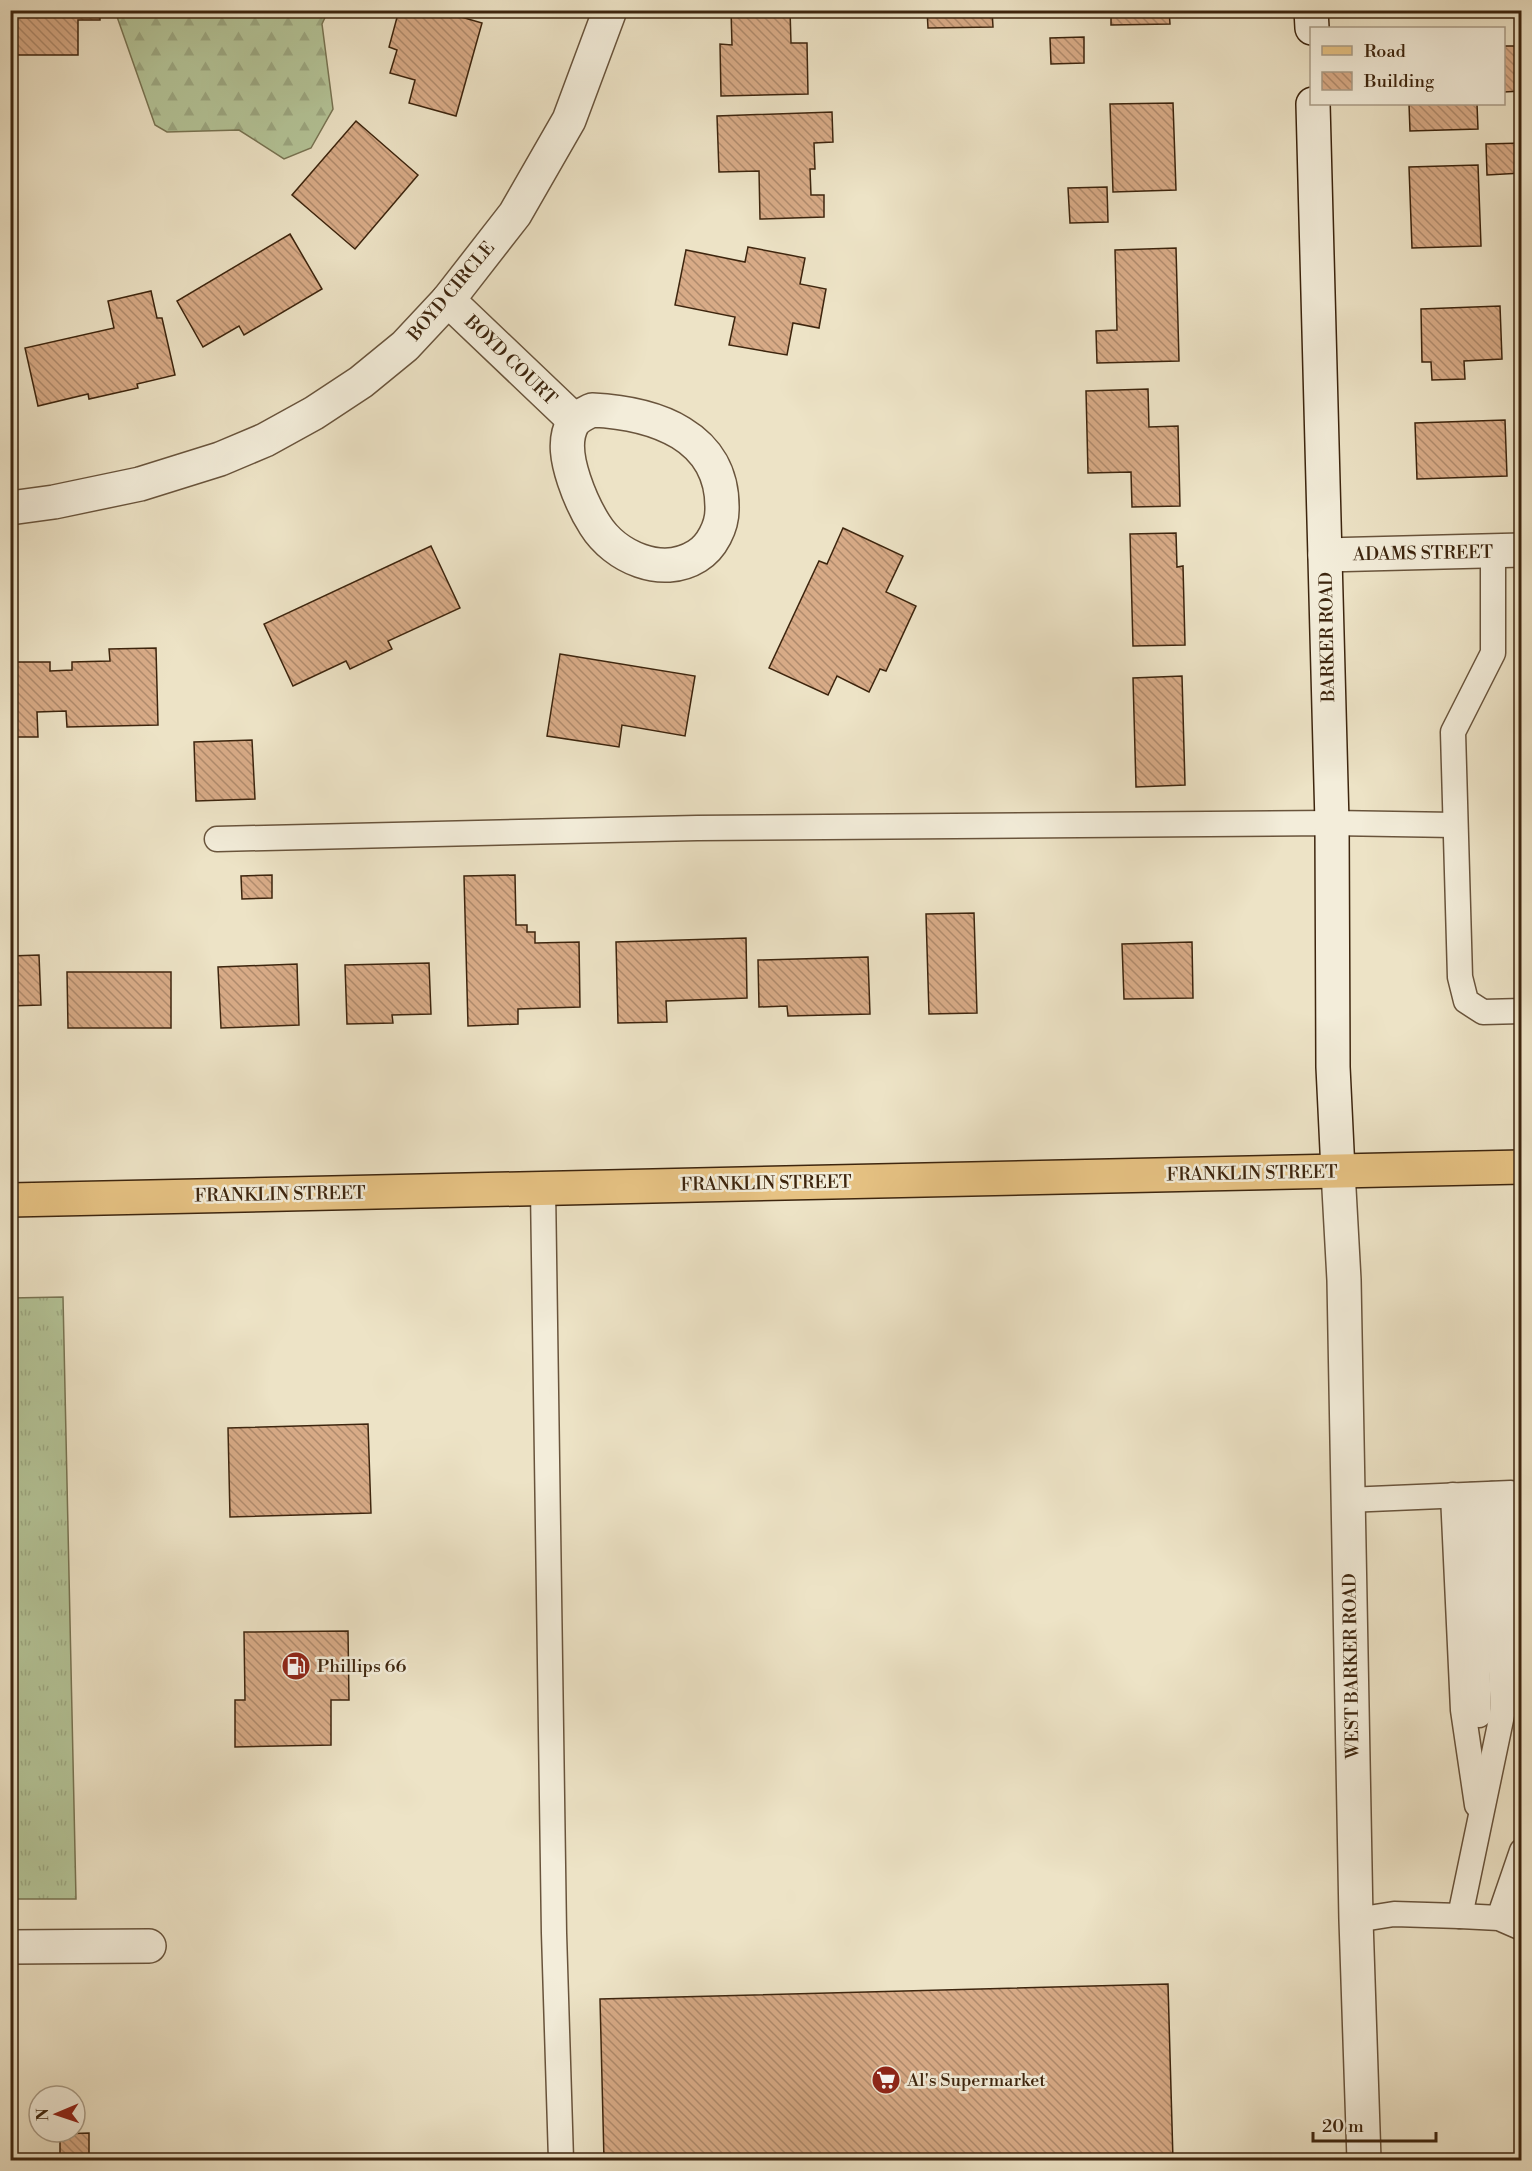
<svg xmlns="http://www.w3.org/2000/svg" width="1532" height="2171" font-family="'Libre Bodoni',serif">
	<style>
		.grass { fill: url(#grass-tufts); stroke: #787453; stroke-width: 1.5 }
		.forest { fill: url(#forest-firs); stroke: #787453; stroke-width: 1.5 }
		.building { fill: url(#building-back-hatch); stroke: #3d250e; stroke-width: 1.5 }
		.lines { fill: none; stroke-linecap: round; stroke-linejoin: round }
		.lane-casing { stroke: #69543c; stroke-width: 27 }
		.street-casing { stroke: #69543c; stroke-width: 36 }
		.secondary-casing { stroke: #3d250e; stroke-width: 36 }
		.primary-casing { stroke: #3d250e; stroke-width: 36 }
		.lane { stroke: #f3edda; stroke-width: 24 }
		.street { stroke: #f3edda; stroke-width: 33 }
		.secondary { stroke: #f3edda; stroke-width: 33 }
		.primary { stroke: #e6c283; stroke-width: 33 }
		.labels { text-anchor: middle; stroke-width: 5; stroke-linejoin: round; paint-order: stroke }
		.street-label { font-size: 18px; fill: #3d250e; stroke: #f3edda }
		.poi-label { font-size: 18px; fill: #3d250e; stroke: #f3edda; text-anchor: start }
	</style>
	<defs>
		<pattern id="grass-tufts" width="24" height="20" patternUnits="userSpaceOnUse" patternTransform="scale(1.5)"><rect width="24" height="20" fill="#b4c498"/><path d="M3 7l-1-3M5 7V3M7 7l1-3M15 17l-1-3M17 17v-4M19 17l1-3" fill="none" stroke="#9ca882"/></pattern>
		<pattern id="forest-firs" width="22" height="20" patternUnits="userSpaceOnUse" patternTransform="scale(1.5)"><rect width="22" height="20" fill="#b4c498"/><path d="M5 1l3.5 6h-7zM16 11l3.5 6h-7z" fill="#9ca882"/></pattern>
		<pattern id="building-back-hatch" width="6" height="6" patternUnits="userSpaceOnUse" patternTransform="scale(1.5)"><rect width="6" height="6" fill="#d8ab87"/><path d="M-1 5l2 2M0 0l6 6M5-1l2 2" fill="none" stroke="#b08b6d"/></pattern>
	</defs>
	<rect width="100%" height="100%" fill="#ede3c6"/>
	<filter id="stains"><feTurbulence type="fractalNoise" baseFrequency=".00333" numOctaves="4"/><feColorMatrix values="0 0 0 0 .2 0 0 0 0 .09 0 0 0 0 .02 0 0 0 .5 -.17"/></filter>
	<radialGradient id="worn" r=".72"><stop offset=".6" stop-color="#630" stop-opacity="0"/><stop offset="1" stop-color="#630" stop-opacity=".3"/></radialGradient>
	<path class="grass" d="M 63,1297 L 76,1899 L 11,1899 L 11,1298 Z"/>
	<path class="forest" d="M 115,11 L 328,11 L 322,24 L 333,109 L 311,148 L 284,159 L 239,130 L 167,132 L 155,125 Z"/>
	<g class="building">
		<path d="M 10,10 L 100,10 L 100,20 L 78,20 L 78,55 L 10,55 Z"/>
		<path d="M 399,10 L 462,10 L 461,17 L 482,23 L 456,116 L 409,103 L 415,80 L 390,73 L 397,50 L 389,47 Z"/>
		<path d="M 731,10 L 790,10 L 791,43 L 807,43 L 808,94 L 721,96 L 720,44 L 732,45 Z"/>
		<path d="M 927,10 L 992,10 L 993,27 L 928,28 Z"/>
		<path d="M 1111,10 L 1169,10 L 1170,24 L 1111,25 Z"/>
		<path d="M 1084,37 L 1084,63 L 1051,64 L 1050,38 Z"/>
		<path d="M 1504,46 L 1522,46 L 1522,91 L 1504,92 Z"/>
		<path d="M 1173,103 L 1176,190 L 1113,192 L 1110,104 Z"/>
		<path d="M 1409,104 L 1477,104 L 1478,129 L 1410,131 Z"/>
		<path d="M 832,112 L 833,142 L 814,143 L 815,169 L 810,169 L 811,195 L 824,195 L 824,217 L 760,219 L 759,171 L 719,172 L 717,116 Z"/>
		<path d="M 356,121 L 418,175 L 355,249 L 292,195 Z"/>
		<path d="M 1522,143 L 1522,173 L 1487,175 L 1486,144 Z"/>
		<path d="M 1478,165 L 1481,246 L 1412,248 L 1409,167 Z"/>
		<path d="M 1107,187 L 1108,222 L 1070,223 L 1068,188 Z"/>
		<path d="M 290,234 L 322,289 L 244,335 L 239,326 L 203,347 L 177,301 Z"/>
		<path d="M 748,247 L 805,258 L 800,284 L 826,289 L 819,328 L 793,323 L 787,355 L 729,345 L 735,317 L 675,305 L 686,250 L 745,262 Z"/>
		<path d="M 1176,248 L 1179,361 L 1097,363 L 1096,331 L 1117,330 L 1115,250 Z"/>
		<path d="M 151,291 L 157,318 L 162,318 L 175,375 L 137,384 L 138,388 L 89,399 L 88,394 L 38,406 L 25,348 L 114,328 L 108,301 Z"/>
		<path d="M 1500,306 L 1502,359 L 1464,361 L 1465,379 L 1432,380 L 1431,362 L 1422,362 L 1421,309 Z"/>
		<path d="M 1148,389 L 1149,427 L 1178,426 L 1180,506 L 1132,507 L 1131,472 L 1088,473 L 1086,391 Z"/>
		<path d="M 1505,420 L 1507,476 L 1417,479 L 1415,423 Z"/>
		<path d="M 843,528 L 903,556 L 886,592 L 916,606 L 886,671 L 880,669 L 869,692 L 837,676 L 828,695 L 769,668 L 819,561 L 827,564 Z"/>
		<path d="M 1176,533 L 1177,567 L 1183,566 L 1185,645 L 1133,646 L 1130,534 Z"/>
		<path d="M 431,546 L 460,608 L 388,641 L 392,649 L 350,669 L 346,661 L 293,686 L 264,624 Z"/>
		<path d="M 156,648 L 158,725 L 67,727 L 66,711 L 37,712 L 38,737 L 10,737 L 10,662 L 50,662 L 50,671 L 72,670 L 72,662 L 110,661 L 109,649 Z"/>
		<path d="M 560,654 L 695,676 L 685,736 L 622,725 L 619,747 L 547,736 Z"/>
		<path d="M 1182,676 L 1185,785 L 1136,787 L 1133,678 Z"/>
		<path d="M 252,740 L 255,799 L 196,801 L 194,742 Z"/>
		<path d="M 272,875 L 272,898 L 242,899 L 241,876 Z"/>
		<path d="M 515,875 L 516,925 L 527,925 L 527,932 L 535,932 L 535,943 L 579,942 L 580,1007 L 518,1009 L 518,1024 L 468,1026 L 464,876 Z"/>
		<path d="M 974,913 L 977,1013 L 929,1014 L 926,914 Z"/>
		<path d="M 746,938 L 747,998 L 666,1001 L 667,1022 L 618,1023 L 616,942 Z"/>
		<path d="M 1192,942 L 1193,998 L 1124,999 L 1122,944 Z"/>
		<path d="M 39,955 L 41,1005 L 10,1006 L 10,956 Z"/>
		<path d="M 868,957 L 870,1014 L 788,1016 L 787,1006 L 759,1007 L 758,960 Z"/>
		<path d="M 429,963 L 431,1014 L 392,1015 L 393,1023 L 347,1024 L 345,965 Z"/>
		<path d="M 297,964 L 299,1025 L 221,1028 L 218,967 Z"/>
		<path d="M 67,972 L 171,972 L 171,1028 L 68,1028 Z"/>
		<path d="M 1520,1377 L 1522,1377 L 1522,1546 L 1521,1542 Z"/>
		<path d="M 368,1424 L 371,1513 L 230,1517 L 228,1428 Z"/>
		<path d="M 348,1631 L 349,1700 L 331,1700 L 331,1745 L 235,1747 L 235,1700 L 245,1700 L 244,1632 Z"/>
		<path d="M 1168,1984 L 1173,2160 L 604,2160 L 600,1999 Z"/>
		<path d="M 89,2133 L 89,2157 L 60,2157 L 60,2134 Z"/>
	</g>
	<g class="lines">
		<g class="lane-casing">
			<g id="lane">
				<path d="M 1493,551 L 1493,653 L 1453,732 L 1460,977 L 1466,1001 L 1483,1012 L 1522,1011"/>
				<path d="M 217,839 L 697,828 L 1332,823 L 1455,825"/>
				<path d="M 543,1188 L 554,1933 L 561,2160"/>
				<path d="M 1453,1495 L 1463,1710 L 1477,1805"/>
				<path d="M 1472,1495 L 1479,1715"/>
				<path d="M 1347,1500 L 1511,1493 L 1522,1706"/>
				<path d="M 1460,1916 L 1503,1710 L 1492,1494"/>
				<path d="M 1499,1918 L 1522,1851"/>
				<path d="M 1356,1920 L 1394,1914 L 1460,1916 L 1499,1918 L 1522,1928"/>
			</g>
		</g>
		<g class="street-casing">
			<g id="street">
				<path d="M 448,300 L 574,420"/>
				<path d="M 592,410 C 654,413 724,435 722,510 C 722,526 712,547 697,556 C 662,578 615,557 595,525 C 586,511 579,495 574,480 C 568,462 563,440 573,423 C 577,417 586,413 592,410 Z"/>
				<path d="M 10,508 L 54,502 L 140,484 L 220,459 L 265,440 L 314,413 L 361,382 L 405,346 L 448,300 L 515,214 L 569,120 L 610,10"/>
				<path d="M 1325,555 L 1522,550"/>
				<path d="M 1338,1171 L 1344,1280 L 1356,1920 L 1364,2160"/>
				<path d="M 10,1947 L 149,1946"/>
			</g>
		</g>
		<g class="secondary-casing">
			<g id="secondary">
				<path d="M 1311,10 L 1312,28"/>
				<path d="M 1313,104 L 1332,823 L 1333,1067 L 1338,1171"/>
			</g>
		</g>
		<g class="primary-casing">
			<path id="primary" d="M 10,1200 L 1522,1167"/>
		</g>
		<use href="#lane" class="lane"/>
		<use href="#street" class="street"/>
		<use href="#secondary" class="secondary"/>
		<use href="#primary" class="primary"/>
	</g>
	<defs>
		<g id="fuel-disc" transform="scale(1.5)"><circle r="9.5" fill="#8f2418" stroke="#f3edda"/><path d="M-5.5-6h7V0h2V4h1.3V-2.5L3-4.5l.8-.8L6-3V5H2.5V1h-1V6h-7ZM-4.2-4.7v3.2H.2V-4.7Z" fill="#fff"/></g>
		<g id="supermarket-disc" transform="scale(1.5)"><circle r="9.5" fill="#8f2418" stroke="#f3edda"/><path d="M-6-5.5h2.5l.6 2H6L4.5 2H-2.5L-4.4-4H-6ZM-1.5 3.2a1.3 1.3 0 1 0 .1 0ZM3 3.2a1.3 1.3 0 1 0 .1 0Z" fill="#fff"/></g>
	</defs>
	<g fill-rule="evenodd">
		<use href="#fuel-disc" x="296" y="1666"/>
		<use href="#supermarket-disc" x="886" y="2080"/>
	</g>
	<g class="labels">
		<g class="street-label">
			<text transform="translate(451 291) rotate(-50)" y="6">BOYD CIRCLE</text>
			<text transform="translate(511 360) rotate(44)" y="6">BOYD COURT</text>
			<text transform="translate(1423 553) rotate(-1)" y="6">ADAMS STREET</text>
			<text transform="translate(1327 637) rotate(-91)" y="6">BARKER ROAD</text>
			<text transform="translate(1252 1173) rotate(-1)" y="6">FRANKLIN STREET</text>
			<text transform="translate(766 1183) rotate(-1)" y="6">FRANKLIN STREET</text>
			<text transform="translate(280 1194) rotate(-1)" y="6">FRANKLIN STREET</text>
			<text transform="translate(1351 1666) rotate(-91)" y="6">WEST BARKER ROAD</text>
		</g>
		<g class="poi-label">
			<text x="317" y="1672">Phillips 66</text>
			<text x="907" y="2086">Al's Supermarket</text>
		</g>
	</g>
	<rect width="1532" height="2171" fill="none" stroke="#ede3c6" stroke-width="36"/>
	<rect x="12" y="12" width="1508" height="2147" fill="none" stroke="#3d250e" stroke-width="3"/>
	<rect x="18" y="18" width="1496" height="2135" fill="none" stroke="#3d250e" stroke-width="1.5"/>
	<rect x="1310" y="27" width="195" height="78" fill="#f3edda" stroke="#aa9d88" stroke-width="1.5"/>
	<rect x="1322" y="46" width="30" height="9" fill="#e6c283" stroke="#aa9d88" stroke-width="1.5"/>
	<text x="1364" y="57" font-size="18" fill="#3d250e">Road</text>
	<rect x="1322" y="72" width="30" height="18" fill="url(#building-back-hatch)" stroke="#aa9d88" stroke-width="1.5"/>
	<text x="1364" y="87" font-size="18" fill="#3d250e">Building</text>
	<g transform="translate(57 2114) rotate(268)"><circle r="28" fill="#f3edda" stroke="#aa9d88" stroke-width="1.5"/>
	<path d="M0-4.5L10 22L0 15L-10 22Z" fill="#8f2418"/>
	<text y="-9" font-size="16" font-weight="bold" text-anchor="middle" fill="#3d250e">N</text>
	</g>
	<path d="M1313 2132v9h123v-9" fill="none" stroke="#3d250e" stroke-width="3"/>
	<text x="1322" y="2132" font-size="18" fill="#3d250e" stroke="#f3edda" stroke-width="4.5" paint-order="stroke">20 m</text>
	<rect width="100%" height="100%" filter="url(#stains)"/>
	<rect width="100%" height="100%" fill="url(#worn)"/>
</svg>
